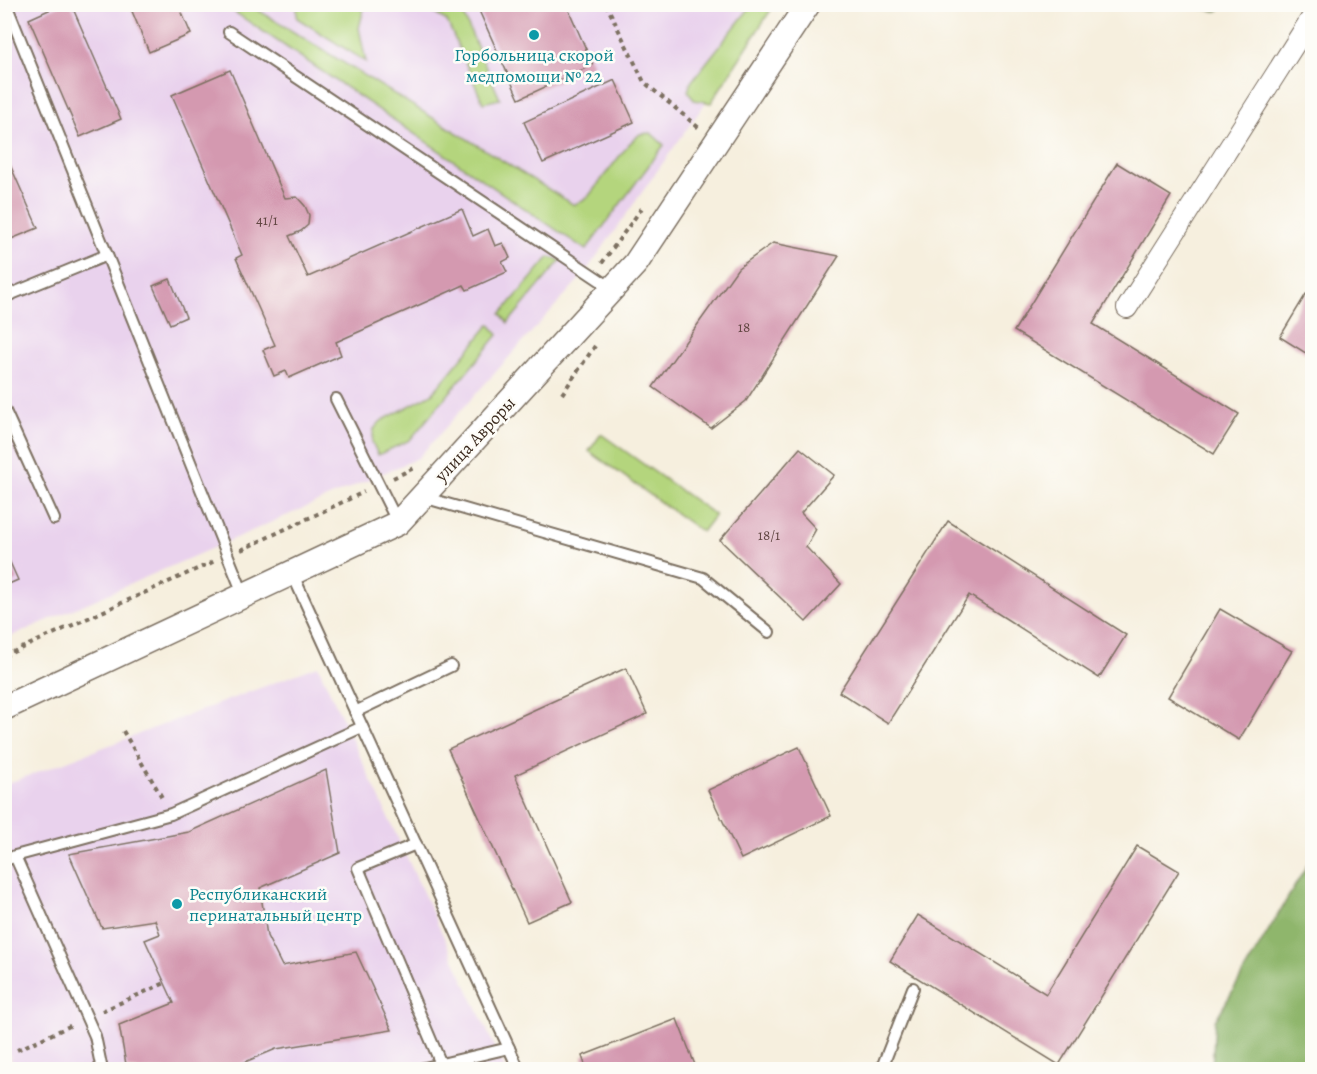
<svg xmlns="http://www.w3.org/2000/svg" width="1317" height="1074" font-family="Alegreya,serif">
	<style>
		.built { fill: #e9d2ed }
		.green { fill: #b4d57d; stroke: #78804e; stroke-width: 1.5 }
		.forest { fill: #8fb66c; stroke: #657045; stroke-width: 1.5 }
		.building { fill: #d499b0 }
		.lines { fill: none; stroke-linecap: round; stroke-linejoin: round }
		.service-casing { stroke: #7c6f61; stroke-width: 14 }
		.minor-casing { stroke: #7c6f61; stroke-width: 22 }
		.tertiary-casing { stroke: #7c6f61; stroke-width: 27 }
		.path { stroke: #7c6f61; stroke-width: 4; stroke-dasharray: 4.5 4.5; stroke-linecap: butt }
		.service { stroke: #fff; stroke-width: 10 }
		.minor { stroke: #fff; stroke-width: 20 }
		.tertiary { stroke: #fff; stroke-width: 24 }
		.culture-dot { fill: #0f9aa8; stroke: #fdfcf7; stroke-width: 2 }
		.labels { text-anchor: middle; stroke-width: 5; stroke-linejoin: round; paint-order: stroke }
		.number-label { font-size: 15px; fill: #614642 }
		.culture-label { font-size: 18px; fill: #0d838f; stroke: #fdfcf7 }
		.street-label { font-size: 18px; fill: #3b2a1e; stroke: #fdfcf7 }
	</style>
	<rect width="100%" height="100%" fill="#fdfcf7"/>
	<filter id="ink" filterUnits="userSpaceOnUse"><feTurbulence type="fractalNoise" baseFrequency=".0167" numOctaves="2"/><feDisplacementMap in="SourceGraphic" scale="12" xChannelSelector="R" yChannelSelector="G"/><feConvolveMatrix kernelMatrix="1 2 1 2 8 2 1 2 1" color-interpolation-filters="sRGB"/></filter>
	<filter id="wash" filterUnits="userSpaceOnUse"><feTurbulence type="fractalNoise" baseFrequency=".008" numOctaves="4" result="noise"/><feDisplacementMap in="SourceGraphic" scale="24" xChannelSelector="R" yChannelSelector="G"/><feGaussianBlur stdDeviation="1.35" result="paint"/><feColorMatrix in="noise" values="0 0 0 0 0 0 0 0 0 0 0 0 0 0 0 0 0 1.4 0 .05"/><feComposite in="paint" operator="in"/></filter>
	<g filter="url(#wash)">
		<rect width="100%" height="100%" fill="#f6efde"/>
		<g class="built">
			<path d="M 5,5 L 775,5 L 584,274 L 418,458 L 5,639 Z"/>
			<path d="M 318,666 L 505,1069 L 16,1069 L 4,1044 L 4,785 Z"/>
		</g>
		<g class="green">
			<path d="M 301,4 L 368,5 L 364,8 L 359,28 L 366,62 L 297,18 L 297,6 Z"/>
			<path d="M 229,5 L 250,5 L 574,205 L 588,197 L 629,144 L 640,134 L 651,133 L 664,145 L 586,250 L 227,7 Z"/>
			<path d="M 421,5 L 459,5 L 500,99 L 483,103 L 447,21 Z"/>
			<path d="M 752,5 L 774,5 L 711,103 L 694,100 L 688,91 L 691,82 Z"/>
			<path d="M 549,257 L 561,260 L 508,323 L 501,314 Z"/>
			<path d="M 490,324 L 498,335 L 410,440 L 378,455 L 372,442 L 374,429 L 381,421 L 432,394 Z"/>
			<path d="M 601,434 L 715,515 L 702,532 L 589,451 Z"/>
		</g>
		<g class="forest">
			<path d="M 1178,5 L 1226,5 L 1217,11 Z"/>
			<path d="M 1312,857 L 1312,1069 L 1212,1069 L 1215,1021 Z"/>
		</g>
		<g id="blocks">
			<g class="building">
				<path d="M 62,4 L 71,4 L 121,119 L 80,137 L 29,19 Z"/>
				<path d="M 129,4 L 178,4 L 191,34 L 149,52 Z"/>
				<path d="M 476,4 L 566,4 L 593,65 L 519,99 Z"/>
				<path d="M 230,70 L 285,198 L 297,197 L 305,206 L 309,215 L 308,225 L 301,231 L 289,236 L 308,277 L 462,209 L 473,236 L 488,229 L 495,246 L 503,243 L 510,258 L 502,262 L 507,272 L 467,290 L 464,285 L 336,342 L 341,355 L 289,378 L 286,371 L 274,376 L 263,350 L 275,345 L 236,258 L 242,255 L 172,95 Z"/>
				<path d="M 615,80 L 634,122 L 543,163 L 524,122 Z"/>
				<path d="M 7,158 L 38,228 L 4,242 L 4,159 Z"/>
				<path d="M 1117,163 L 1171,196 L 1093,324 L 1239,414 L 1214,454 L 1014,331 Z"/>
				<path d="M 773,243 L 839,256 L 746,401 L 711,428 L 653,387 L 738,268 Z"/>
				<path d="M 170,279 L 186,317 L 170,324 L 153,286 Z"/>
				<path d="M 1306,294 L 1312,298 L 1312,357 L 1280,337 Z"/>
				<path d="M 800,448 L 834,475 L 801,513 L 816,529 L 806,547 L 841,584 L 806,622 L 720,540 Z"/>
				<path d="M 948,521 L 1126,635 L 1099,678 L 969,595 L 888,723 L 839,692 Z"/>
				<path d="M 4,549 L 18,580 L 4,586 Z"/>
				<path d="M 1220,609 L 1292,651 L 1239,740 L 1168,697 Z"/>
				<path d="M 626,668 L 647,714 L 515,775 L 572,902 L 527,922 L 448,749 Z"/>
				<path d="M 799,747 L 831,816 L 741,859 L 708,790 Z"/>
				<path d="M 326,770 L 340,853 L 260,888 L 267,936 L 282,966 L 356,952 L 392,1030 L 276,1049 L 226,1070 L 127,1070 L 119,1025 L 174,1003 L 145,940 L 160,934 L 155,920 L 102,928 L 69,854 L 189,832 Z"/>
				<path d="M 1137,846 L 1179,871 L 1059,1065 L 890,961 L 918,915 L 1046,994 Z"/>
				<path d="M 677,1019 L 697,1070 L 587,1070 L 582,1056 Z"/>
			</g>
		</g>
	</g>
	<g filter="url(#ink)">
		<use href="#blocks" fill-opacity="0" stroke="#7c6f61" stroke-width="1.5"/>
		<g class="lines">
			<g class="service-casing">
				<g id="service">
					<path d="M 6,4 L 244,596"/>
					<path d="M 229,32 L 613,289"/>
					<path d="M 4,297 L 107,255"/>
					<path d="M 336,399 L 398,523"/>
					<path d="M 4,409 L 54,519"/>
					<path d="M 423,497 L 703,578 L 769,632"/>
					<path d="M 292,573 L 519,1070"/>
					<path d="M 355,712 L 451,666"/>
					<path d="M 416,844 L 358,868 L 441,1064"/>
					<path d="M 15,856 L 95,1036 L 102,1070"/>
					<path d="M 4,861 L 15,856 L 171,814 L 362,727"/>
					<path d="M 416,1070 L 509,1048"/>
					<path d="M 881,1070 L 913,988"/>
				</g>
			</g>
			<g class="minor-casing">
				<path id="minor" d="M 1127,308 L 1312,17"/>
			</g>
			<g class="tertiary-casing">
				<path id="tertiary" d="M 4,708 L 398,523 L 636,263 L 808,4"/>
			</g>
			<g class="path">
				<path d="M 606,4 L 644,82 L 699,128"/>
				<path d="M 602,263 L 642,208"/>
				<path d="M 562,394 L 595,346"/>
				<path d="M 393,478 L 416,467"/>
				<path d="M 241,550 L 364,492"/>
				<path d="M 4,656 L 215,561"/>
				<path d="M 123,731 L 163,799"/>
				<path d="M 102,1011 L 165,983"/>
				<path d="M 17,1050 L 74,1024"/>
			</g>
			<use href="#service" class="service"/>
			<use href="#minor" class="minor"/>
			<use href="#tertiary" class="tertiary"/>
		</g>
	</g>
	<g class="culture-dot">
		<circle cx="534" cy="35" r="6"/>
		<circle cx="177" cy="904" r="6"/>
	</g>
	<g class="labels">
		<g class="number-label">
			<text x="267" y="225">41/1</text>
			<text x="744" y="332">18</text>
			<text x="769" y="540">18/1</text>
		</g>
		<g class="culture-label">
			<text x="534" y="61">Горбольница скорой<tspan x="534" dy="21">медпомощи № 22</tspan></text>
			<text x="189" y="900" text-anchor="start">Республиканский<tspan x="189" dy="21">перинатальный центр</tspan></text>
		</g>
		<g class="street-label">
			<text transform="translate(475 439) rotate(-47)" y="6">улица Авроры</text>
		</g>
	</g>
	<rect width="1317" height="1074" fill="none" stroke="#fdfcf7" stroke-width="24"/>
</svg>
